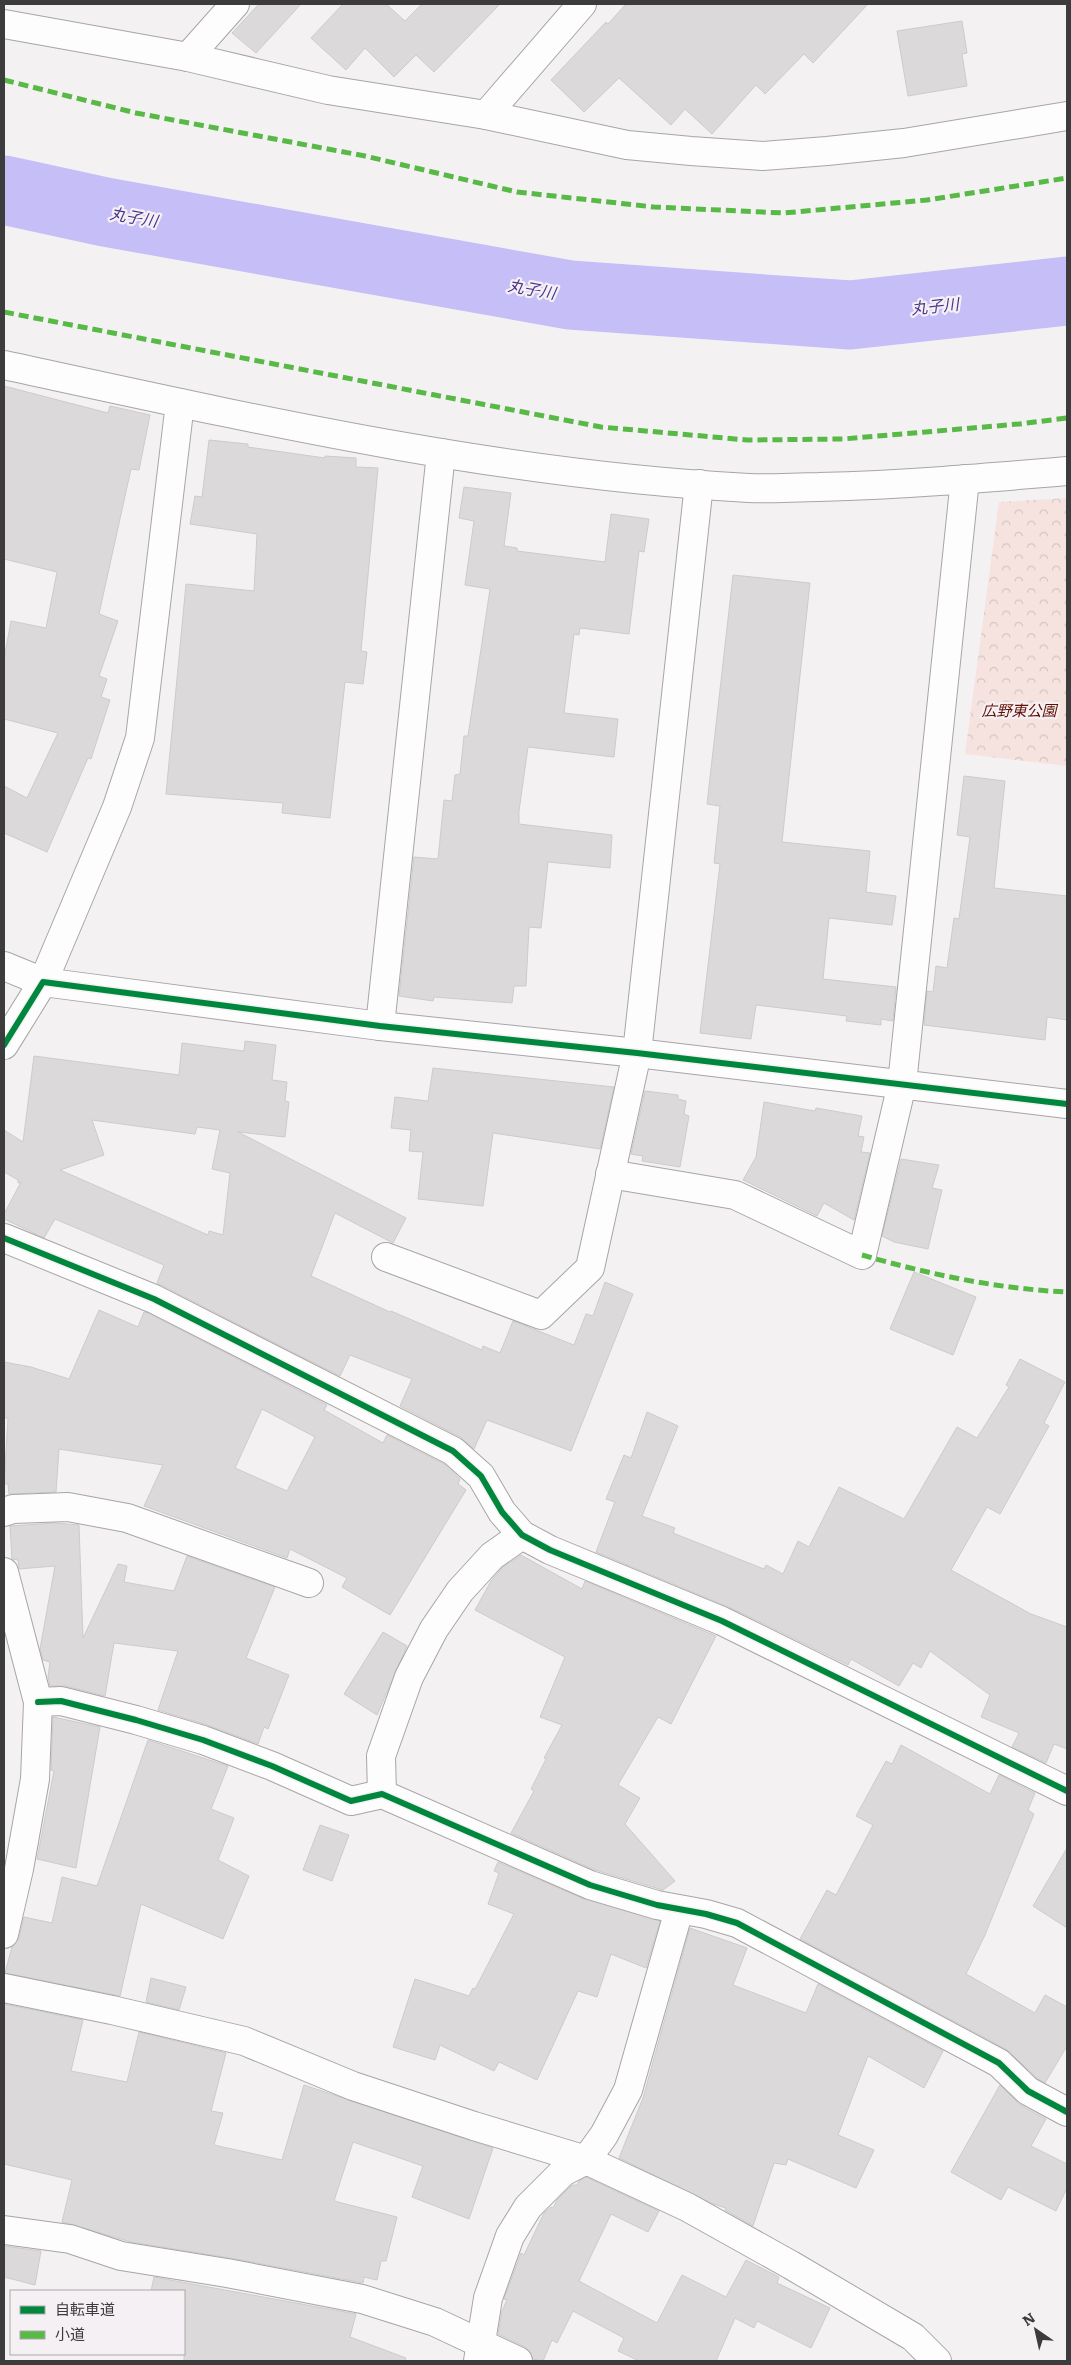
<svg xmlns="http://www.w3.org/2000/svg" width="1071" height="2365" font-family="Literata,'Noto Sans JP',serif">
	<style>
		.park { fill: url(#park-crowns) }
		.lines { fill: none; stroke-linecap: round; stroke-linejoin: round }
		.river { stroke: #c6bef6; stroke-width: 69 }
		.building { fill: #dbd9da; stroke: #cdcbcc; fill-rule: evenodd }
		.minor-casing { stroke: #a8a5a7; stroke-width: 30 }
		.minor { stroke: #fdfdfd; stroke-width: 28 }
		.quiet { stroke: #58b947; stroke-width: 5; stroke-dasharray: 10 5; stroke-linecap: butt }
		.cycleway-casing { stroke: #f5f0f3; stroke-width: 9 }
		.cycleway { stroke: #00873e; stroke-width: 6 }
		.labels { text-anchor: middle; stroke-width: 4.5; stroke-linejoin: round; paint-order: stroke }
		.park-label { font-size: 15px; font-style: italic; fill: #600f04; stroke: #f5f0f3 }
		.water-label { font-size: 16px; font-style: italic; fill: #4b348f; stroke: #f5f0f3 }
	</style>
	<defs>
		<pattern id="park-crowns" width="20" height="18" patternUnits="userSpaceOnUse" patternTransform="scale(1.25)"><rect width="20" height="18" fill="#f6e3e0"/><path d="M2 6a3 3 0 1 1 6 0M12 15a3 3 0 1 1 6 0" fill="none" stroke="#d4c4c1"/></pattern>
	</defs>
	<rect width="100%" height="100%" fill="#f4f1f3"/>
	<path class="park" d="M 1067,498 L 1067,766 L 965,754 L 999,502 Z"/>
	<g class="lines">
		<path class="river" d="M 4,190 L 105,212 L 570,295 L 850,315 L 1067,291"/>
	</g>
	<g class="building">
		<path d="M 259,4 L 301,4 L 256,53 L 232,33 Z"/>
		<path d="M 343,4 L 386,4 L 405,21 L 422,4 L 500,4 L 434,72 L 416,55 L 394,77 L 365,48 L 346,70 L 311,38 Z"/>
		<path d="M 626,4 L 868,4 L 813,63 L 804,54 L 765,94 L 756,85 L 712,134 L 685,109 L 671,125 L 619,78 L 584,112 L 551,80 L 606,22 L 608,24 Z"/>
		<path d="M 962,21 L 967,53 L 962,54 L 967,86 L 908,96 L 897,31 Z"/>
		<path d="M 4,386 L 108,413 L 110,406 L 150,415 L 139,470 L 131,469 L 99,614 L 118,621 L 99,676 L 107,679 L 101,697 L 110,700 L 91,759 L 88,758 L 47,852 L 4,833 L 4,786 L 27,798 L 58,733 L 4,719 L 4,659 L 11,621 L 46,628 L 57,572 L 4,559 Z"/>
		<path d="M 209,440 L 248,444 L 248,447 L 325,458 L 325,456 L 356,458 L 356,467 L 378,468 L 361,651 L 367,652 L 363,684 L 345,682 L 330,818 L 282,813 L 283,803 L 166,794 L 186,584 L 254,591 L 257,534 L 190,524 L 195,496 L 202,497 Z"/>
		<path d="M 464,487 L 511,493 L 504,546 L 517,548 L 517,551 L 605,562 L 611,514 L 649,519 L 644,552 L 639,551 L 629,634 L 580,628 L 579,635 L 574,634 L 564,713 L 618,719 L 614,757 L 528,747 L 519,811 L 519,824 L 612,835 L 610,868 L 548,862 L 541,928 L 529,927 L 526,986 L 514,986 L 512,1003 L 434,997 L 433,1001 L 399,996 L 414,857 L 438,859 L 444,800 L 452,801 L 455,775 L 460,774 L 464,736 L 468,736 L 490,589 L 465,585 L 474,521 L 459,518 Z"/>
		<path d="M 733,575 L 810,583 L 782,842 L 870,851 L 866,892 L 896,896 L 892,925 L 829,918 L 823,979 L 896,987 L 893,1021 L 881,1019 L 881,1025 L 846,1021 L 847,1016 L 756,1005 L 751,1039 L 700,1033 L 720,864 L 714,863 L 720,806 L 707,804 Z"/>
		<path d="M 964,776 L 1005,781 L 994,888 L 1067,896 L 1067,1020 L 1047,1017 L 1045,1040 L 924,1025 L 927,991 L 933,992 L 936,966 L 947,968 L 954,918 L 959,919 L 970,837 L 957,835 Z"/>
		<path d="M 245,1041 L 276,1045 L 272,1080 L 287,1082 L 285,1101 L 289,1102 L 285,1137 L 238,1132 L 406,1218 L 393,1243 L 335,1213 L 311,1276 L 390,1312 L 391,1311 L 482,1350 L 483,1346 L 500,1353 L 513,1321 L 574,1345 L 586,1314 L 593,1316 L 605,1282 L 633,1294 L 571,1451 L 487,1420 L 474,1449 L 460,1437 L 400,1406 L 412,1379 L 350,1355 L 340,1376 L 157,1283 L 164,1265 L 55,1219 L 44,1238 L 4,1219 L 4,1214 L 21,1182 L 18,1183 L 18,1180 L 4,1172 L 4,1130 L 23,1142 L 34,1056 L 179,1075 L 182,1043 L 244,1051 ZM 92,1120 L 195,1134 L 197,1127 L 220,1130 L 212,1169 L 230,1173 L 223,1235 L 209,1231 L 208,1235 L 60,1170 L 104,1155 Z"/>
		<path d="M 433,1068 L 614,1087 L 600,1149 L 493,1133 L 483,1206 L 418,1199 L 423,1152 L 409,1151 L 411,1130 L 391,1128 L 395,1097 L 428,1101 Z"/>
		<path d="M 645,1091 L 678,1095 L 678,1099 L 686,1101 L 684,1114 L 689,1116 L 680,1167 L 642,1161 L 643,1156 L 631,1154 Z"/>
		<path d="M 764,1102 L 815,1111 L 816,1108 L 862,1116 L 858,1136 L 864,1137 L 861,1152 L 870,1153 L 854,1220 L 824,1203 L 817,1216 L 743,1180 L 756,1157 Z"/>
		<path d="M 901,1159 L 939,1165 L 932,1188 L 942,1190 L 928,1249 L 894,1242 L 882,1236 Z"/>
		<path d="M 914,1272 L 976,1297 L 953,1355 L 890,1329 Z"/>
		<path d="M 99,1310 L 138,1327 L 144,1312 L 148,1313 L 327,1405 L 324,1410 L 383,1443 L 387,1435 L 444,1464 L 460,1479 L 458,1484 L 466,1490 L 390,1615 L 342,1587 L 347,1578 L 290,1549 L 287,1558 L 144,1506 L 163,1465 L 59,1449 L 56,1492 L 9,1494 L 8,1484 L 4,1484 L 8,1418 L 4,1418 L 4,1362 L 31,1367 L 69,1379 ZM 262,1409 L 315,1437 L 287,1491 L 235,1468 Z"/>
		<path d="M 1020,1359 L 1065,1382 L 1044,1423 L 1049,1426 L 1000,1514 L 987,1507 L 951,1570 L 1031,1614 L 1067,1627 L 1067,1749 L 1054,1744 L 1046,1763 L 1012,1747 L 1019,1733 L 981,1717 L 990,1695 L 930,1651 L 921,1668 L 913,1663 L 899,1686 L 851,1659 L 848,1665 L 731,1608 L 596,1552 L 615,1502 L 606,1499 L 624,1455 L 631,1458 L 647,1412 L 678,1426 L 642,1516 L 675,1528 L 673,1533 L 764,1569 L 766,1565 L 783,1574 L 798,1541 L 809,1547 L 839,1487 L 904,1519 L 957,1427 L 977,1438 L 1009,1387 L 1006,1385 Z"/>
		<path d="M 55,1523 L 79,1525 L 83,1638 L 118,1564 L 127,1566 L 124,1582 L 174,1591 L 187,1556 L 275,1587 L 246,1658 L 289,1675 L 268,1729 L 264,1727 L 258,1744 L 207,1725 L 158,1710 L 178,1651 L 114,1643 L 105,1696 L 65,1686 L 50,1686 L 48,1677 L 50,1662 L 43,1660 L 40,1649 L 55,1566 L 19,1569 L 18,1560 L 12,1559 L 10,1526 Z"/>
		<path d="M 521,1555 L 582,1589 L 585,1581 L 716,1636 L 671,1724 L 658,1717 L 618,1785 L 640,1798 L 625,1824 L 675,1881 L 663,1890 L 595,1870 L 511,1833 L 534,1791 L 531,1789 L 546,1759 L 544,1758 L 562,1725 L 540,1717 L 565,1657 L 475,1610 L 491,1581 L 502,1568 Z"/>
		<path d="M 383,1632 L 407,1646 L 377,1715 L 344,1694 Z"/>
		<path d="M 53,1717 L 100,1727 L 76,1868 L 37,1859 L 54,1771 L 51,1770 Z"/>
		<path d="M 148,1740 L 228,1766 L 211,1809 L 234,1818 L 218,1860 L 249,1876 L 223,1939 L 141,1904 L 120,1996 L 5,1973 L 12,1947 L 19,1938 L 24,1917 L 52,1923 L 62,1877 L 97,1886 Z"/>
		<path d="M 901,1745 L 990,1794 L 999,1775 L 1035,1793 L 1028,1810 L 1034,1814 L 985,1935 L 966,1974 L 1035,2013 L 1045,1995 L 1067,2007 L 1067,2046 L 1045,2083 L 1037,2078 L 1006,2049 L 800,1939 L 827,1890 L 836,1895 L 873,1825 L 856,1816 L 886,1761 L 892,1764 Z"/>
		<path d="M 320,1825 L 349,1835 L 332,1881 L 303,1870 Z"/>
		<path d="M 1067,1848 L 1067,1928 L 1033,1906 Z"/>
		<path d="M 498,1862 L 584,1899 L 660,1921 L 646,1968 L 611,1954 L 597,1997 L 578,1991 L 537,2080 L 499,2062 L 494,2071 L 440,2045 L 435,2060 L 393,2047 L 415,1979 L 469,1996 L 473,1988 L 475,1989 L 514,1914 L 488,1904 L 499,1873 L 494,1871 Z"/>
		<path d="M 690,1928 L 747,1948 L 733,1985 L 806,2013 L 818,1984 L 943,2051 L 924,2088 L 868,2056 L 838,2135 L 874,2150 L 856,2188 L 788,2159 L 786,2165 L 774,2163 L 753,2226 L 725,2210 L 726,2208 L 713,2204 L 619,2158 L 643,2098 Z"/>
		<path d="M 151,1978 L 186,1987 L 179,2010 L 146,2002 Z"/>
		<path d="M 4,2004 L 83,2020 L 71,2071 L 127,2082 L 139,2032 L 226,2053 L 211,2111 L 223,2113 L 214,2145 L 282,2160 L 304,2085 L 493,2148 L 469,2219 L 412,2197 L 423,2166 L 353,2142 L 334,2201 L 397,2217 L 386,2261 L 381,2261 L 377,2280 L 364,2277 L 363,2283 L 230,2258 L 131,2242 L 62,2222 L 72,2180 L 4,2164 Z"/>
		<path d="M 1000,2085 L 1020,2105 L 1046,2119 L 1031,2146 L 1067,2164 L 1067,2188 L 1056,2211 L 1008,2187 L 1001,2200 L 951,2172 Z"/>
		<path d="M 586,2177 L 659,2211 L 648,2232 L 611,2214 L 579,2281 L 657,2323 L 682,2275 L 726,2297 L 746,2260 L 779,2277 L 777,2283 L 830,2308 L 811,2348 L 757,2321 L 754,2328 L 735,2318 L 716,2361 L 639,2361 L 618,2351 L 624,2338 L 573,2311 L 557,2343 L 552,2340 L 543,2361 L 533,2359 L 530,2352 L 525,2347 L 498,2334 L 502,2311 L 507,2300 L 504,2299 L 521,2253 L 524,2255 L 544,2213 L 551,2207 L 553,2208 L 557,2200 L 572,2185 L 577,2185 L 579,2181 Z"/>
		<path d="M 4,2246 L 41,2251 L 35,2285 L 4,2277 Z"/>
		<path d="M 154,2277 L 356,2314 L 350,2337 L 406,2358 L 405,2361 L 184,2361 L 184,2291 L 151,2291 Z"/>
	</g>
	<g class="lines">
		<g class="minor-casing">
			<g id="minor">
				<path d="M 4,24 L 188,57 L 328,90 L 486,115 L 627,145 L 691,151 L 763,156 L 827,151 L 904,143 L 1067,116"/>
				<path d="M 188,57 L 235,4"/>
				<path d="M 486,115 L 582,4"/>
				<path d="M 4,365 C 249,418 498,475 749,488 C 772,489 796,487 819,487 C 902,485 985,478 1067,471"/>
				<path d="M 4,966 L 43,982 L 117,807 L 140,738 L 180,403"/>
				<path d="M 380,1026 L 441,453"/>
				<path d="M 4,1045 L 43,982 L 380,1026 L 637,1053 L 1067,1104"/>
				<path d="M 610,1174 L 735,1195 L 862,1255 L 902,1084 L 965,479"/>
				<path d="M 4,1238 L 154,1299 L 453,1451 L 481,1476 L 502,1512 L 522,1535 L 550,1550 L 722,1621 L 1067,1791"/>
				<path d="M 386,1257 L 541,1315 L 590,1268 L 637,1053 L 699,484"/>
				<path d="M 4,1512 L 13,1509 L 68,1507 L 127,1518 L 309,1583"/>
				<path d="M 4,1572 L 38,1702 L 35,1779 L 19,1869 L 4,1934"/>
				<path d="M 38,1702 L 61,1701 L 136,1720 L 203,1740 L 272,1766 L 351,1801 L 382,1794 L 590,1885 L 657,1905 L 706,1914 L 737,1923 L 999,2063 L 1028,2091 L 1067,2112"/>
				<path d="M 382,1794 L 381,1756 L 409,1677 L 434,1629 L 460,1591 L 492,1556 L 522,1535"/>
				<path d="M 4,1988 L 112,2010 L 244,2041 L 353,2086 L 474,2126 L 586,2160 L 687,2207 L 791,2265 L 913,2337 L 937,2361"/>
				<path d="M 4,2230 L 70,2239 L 121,2256 L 227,2273 L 362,2299 L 435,2322 L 518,2361"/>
				<path d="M 478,2361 L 488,2298 L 510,2236 L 528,2207 L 563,2172 L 586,2160 L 604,2135 L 628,2090 L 679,1910"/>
			</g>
		</g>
		<use href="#minor" class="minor"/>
		<g class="quiet">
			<path d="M 4,80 L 136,113 L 365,156 L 517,192 L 654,207 L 784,213 L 927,200 L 1067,178"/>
			<path d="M 4,312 L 601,427 L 747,440 L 843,439 L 1019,424 L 1067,418"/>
			<path d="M 862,1255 C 928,1274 998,1289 1067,1292"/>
		</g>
		<g class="cycleway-casing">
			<g id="cycleway">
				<path d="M 4,1045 L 43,982 L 380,1026 L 637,1053 L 1067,1104"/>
				<path d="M 4,1238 L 154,1299 L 453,1451 L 481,1476 L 502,1512 L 522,1535 L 550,1550 L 722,1621 L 1067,1791"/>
				<path d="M 38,1702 L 61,1701 L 136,1720 L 203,1740 L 272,1766 L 351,1801 L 382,1794 L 590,1885 L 657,1905 L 706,1914 L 737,1923 L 999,2063 L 1028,2091 L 1067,2112"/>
			</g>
		</g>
		<use href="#cycleway" class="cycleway"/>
	</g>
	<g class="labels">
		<g class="park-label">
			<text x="1019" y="716">広野東公園</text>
		</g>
		<g class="water-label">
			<text transform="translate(134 217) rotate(10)" y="6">丸子川</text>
			<text transform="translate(532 289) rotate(10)" y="6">丸子川</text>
			<text transform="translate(935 306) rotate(-6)" y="6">丸子川</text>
		</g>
	</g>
	<rect width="1071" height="2365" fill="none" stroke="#3d3c3d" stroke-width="10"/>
	<rect x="10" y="2290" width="175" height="65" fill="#f5f0f3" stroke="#aba8aa"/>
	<rect x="20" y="2306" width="25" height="8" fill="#00873e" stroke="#aba8aa"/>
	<text x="55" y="2315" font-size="15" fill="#3d3c3d">自転車道</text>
	<rect x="20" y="2331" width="25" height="8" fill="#58b947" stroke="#aba8aa"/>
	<text x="55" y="2340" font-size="15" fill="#3d3c3d">小道</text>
	<g transform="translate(1036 2330) rotate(326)" stroke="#f5f0f3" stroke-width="4" paint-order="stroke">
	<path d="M0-4L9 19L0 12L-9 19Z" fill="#3d3c3d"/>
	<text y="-8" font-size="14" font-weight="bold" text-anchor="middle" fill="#3d3c3d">N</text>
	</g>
</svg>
